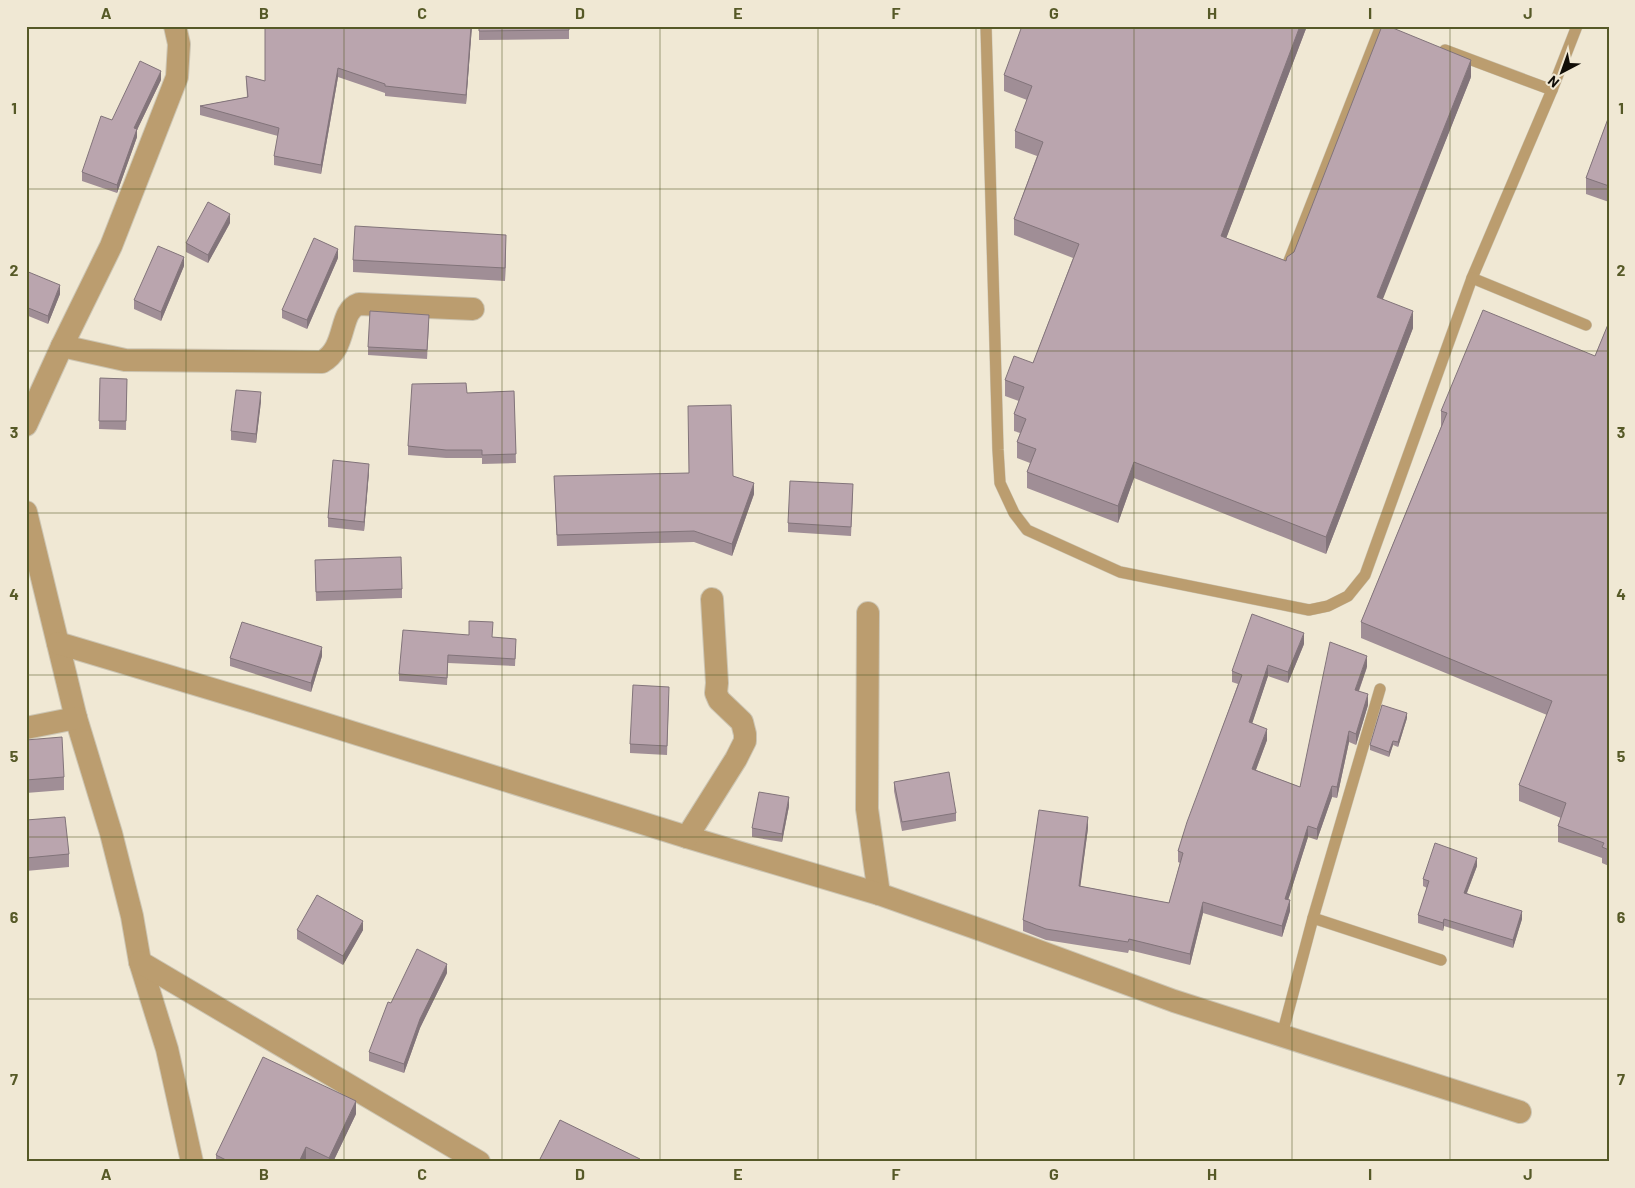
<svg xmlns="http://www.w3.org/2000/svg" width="1635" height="1188" font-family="Barlow,sans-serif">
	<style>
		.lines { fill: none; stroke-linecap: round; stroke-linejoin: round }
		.service-casing { stroke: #ccc5b3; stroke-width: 12 }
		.minor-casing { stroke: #ccc5b3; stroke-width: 24 }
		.service { stroke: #bb9d6f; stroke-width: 11 }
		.minor { stroke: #bb9d6f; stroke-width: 22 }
		.wall { fill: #a08e96 }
		.shaded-wall { fill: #82747a }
		.building { fill: #baa5ae; stroke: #82747a }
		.grid { fill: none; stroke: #565927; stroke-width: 1; stroke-opacity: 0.55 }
		.neatline { fill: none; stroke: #565927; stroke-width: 2 }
		.grid-label { font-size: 16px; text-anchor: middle; font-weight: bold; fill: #565927 }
	</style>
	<rect width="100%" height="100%" fill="#f0e8d4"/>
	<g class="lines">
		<g class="service-casing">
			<g id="service">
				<path d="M 986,26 L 998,450 L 1000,483 L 1014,513 L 1027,530 L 1120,572 L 1309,610 L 1328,606 L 1348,596 L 1365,575 L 1472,278 L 1552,90 L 1445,50"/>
				<path d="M 1552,90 L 1577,26"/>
				<path d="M 1287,266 L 1381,26"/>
				<path d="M 1472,278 L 1586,325"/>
				<path d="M 1313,918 L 1441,960"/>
				<path d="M 1282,1035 L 1313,918 L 1380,689"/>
			</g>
		</g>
		<g class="minor-casing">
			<g id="minor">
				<path d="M 62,346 L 125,360 L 322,362 C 348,348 338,311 359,304 L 473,309"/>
				<path d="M 26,425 L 62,346 L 111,246 L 177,77 L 179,44 L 175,26"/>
				<path d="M 26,512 L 76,718 L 111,833 L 132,916 L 140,962 L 167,1049 L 192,1162"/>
				<path d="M 868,613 L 867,809 L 879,894"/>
				<path d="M 58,643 L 255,702 L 687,837 L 879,894 L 984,931 L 1174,1001 L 1520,1112"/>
				<path d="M 26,728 L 76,718"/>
				<path d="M 687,837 L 736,759 L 745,741 L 745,734 L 742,722 L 719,700 L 716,693 L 717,683 L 712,599"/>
				<path d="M 140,962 L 479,1162"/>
			</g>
		</g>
		<use href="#service" class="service"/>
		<use href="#minor" class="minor"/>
	</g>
	<g class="wall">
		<path d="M 472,26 L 466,104 L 385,96 L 385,93 L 338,77 L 321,174 L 274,165 L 274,156 L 278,136 L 200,115 L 200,106 L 247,97 L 246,76 L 265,81 Z"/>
		<path d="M 479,26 L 569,26 L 569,39 L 479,40 Z"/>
		<path d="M 1307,26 L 1226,238 L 1286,261 L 1471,77 L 1382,299 L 1413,328 L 1326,554 L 1134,478 L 1118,523 L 1027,488 L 1027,472 L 1030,463 L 1017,458 L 1017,442 L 1020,433 L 1014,431 L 1014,414 L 1019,401 L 1005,396 L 1005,380 L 1033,363 L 1073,258 L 1014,235 L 1014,219 L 1037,156 L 1015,148 L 1015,131 L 1027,100 L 1004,91 L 1004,75 Z"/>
		<path d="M 161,80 L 137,130 L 137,137 L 117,193 L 82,181 L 82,172 L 112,120 Z"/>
		<path d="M 1609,116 L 1609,202 L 1586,194 L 1586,178 Z"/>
		<path d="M 230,223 L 208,263 L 186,252 L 186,243 Z"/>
		<path d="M 506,248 L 505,281 L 353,272 L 353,260 Z"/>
		<path d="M 338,258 L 307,329 L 282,318 L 282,310 Z"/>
		<path d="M 184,266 L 161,321 L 134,309 L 134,300 Z"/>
		<path d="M 26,271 L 60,294 L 48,324 L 26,315 Z"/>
		<path d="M 1609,322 L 1609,866 L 1602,863 L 1602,858 L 1558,842 L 1558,826 L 1561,818 L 1519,801 L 1519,785 L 1547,715 L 1361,638 L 1361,622 L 1441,427 L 1441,411 L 1595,356 Z"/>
		<path d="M 429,324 L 427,359 L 368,355 L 368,347 Z"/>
		<path d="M 100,378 L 127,379 L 126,430 L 99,429 Z"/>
		<path d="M 514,391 L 516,463 L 482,464 L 482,458 L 446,458 L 408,455 L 408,446 L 467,393 Z"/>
		<path d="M 261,401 L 256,443 L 231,440 L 231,431 Z"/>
		<path d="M 369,472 L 364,531 L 328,527 L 328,518 Z"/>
		<path d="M 554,476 L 733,476 L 754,494 L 732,556 L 694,542 L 557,546 Z"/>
		<path d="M 853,493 L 851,536 L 788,532 L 788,523 Z"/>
		<path d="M 315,569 L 402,589 L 402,598 L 316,601 Z"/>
		<path d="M 493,637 L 516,646 L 515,666 L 448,663 L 447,685 L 399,681 L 399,674 Z"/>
		<path d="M 1304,644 L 1288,683 L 1268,676 L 1252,723 L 1267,740 L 1256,770 L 1300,787 L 1367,667 L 1359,691 L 1368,705 L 1356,745 L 1349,742 L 1337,798 L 1332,797 L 1317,840 L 1308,837 L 1288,900 L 1290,911 L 1282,937 L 1203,913 L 1190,965 L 1129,950 L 1128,953 L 1046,940 L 1023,931 L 1023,920 L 1088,828 L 1080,886 L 1169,903 L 1180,863 L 1178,862 L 1178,851 L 1238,684 L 1232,682 L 1232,671 Z"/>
		<path d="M 322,656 L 311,692 L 230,666 L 230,658 Z"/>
		<path d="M 669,695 L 667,755 L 630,753 L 630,744 Z"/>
		<path d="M 1407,718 L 1398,747 L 1393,745 L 1389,757 L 1370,750 L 1370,745 Z"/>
		<path d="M 26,740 L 64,777 L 64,790 L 26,793 Z"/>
		<path d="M 894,782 L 956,813 L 956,821 L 902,831 L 894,791 Z"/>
		<path d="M 789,806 L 782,842 L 752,837 L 752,828 Z"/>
		<path d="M 26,820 L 69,854 L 69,867 L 26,871 Z"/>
		<path d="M 1477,866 L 1467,893 L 1522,919 L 1513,948 L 1444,926 L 1443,931 L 1418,923 L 1418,915 L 1427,888 L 1423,886 L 1423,879 Z"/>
		<path d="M 297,930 L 363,930 L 343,965 L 297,939 Z"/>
		<path d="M 447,973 L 420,1028 L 404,1073 L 369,1061 L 369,1052 L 391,1003 Z"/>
		<path d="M 356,1114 L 333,1162 L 309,1162 L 306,1160 L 305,1162 L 216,1162 L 216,1155 Z"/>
		<path d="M 560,1120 L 640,1162 L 540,1162 L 540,1159 Z"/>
	</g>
	<g class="shaded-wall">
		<path d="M 471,26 L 472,26 L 466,104 L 466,95 Z"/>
		<path d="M 1300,26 L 1307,26 L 1221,252 L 1221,236 Z"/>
		<path d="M 1471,60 L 1471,77 L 1377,314 L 1377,297 Z"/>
		<path d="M 338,68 L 338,77 L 321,174 L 321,165 Z"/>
		<path d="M 161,71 L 161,80 L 137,130 L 137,137 L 117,193 L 117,185 L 134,128 Z"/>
		<path d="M 230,214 L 230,223 L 208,263 L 208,255 Z"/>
		<path d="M 506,235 L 506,248 L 505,281 L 505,268 Z"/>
		<path d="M 338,249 L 338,258 L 307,329 L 307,320 Z"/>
		<path d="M 184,257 L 184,266 L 161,321 L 161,312 Z"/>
		<path d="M 60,285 L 60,294 L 48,324 L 48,316 Z"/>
		<path d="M 1413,311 L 1413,328 L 1326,554 L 1326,537 Z"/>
		<path d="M 261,392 L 261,401 L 256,443 L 256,434 Z"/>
		<path d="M 1134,462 L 1134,478 L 1118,523 L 1118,506 Z"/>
		<path d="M 369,464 L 369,472 L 364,531 L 364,522 Z"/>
		<path d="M 754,483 L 754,494 L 732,556 L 732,544 Z"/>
		<path d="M 1304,633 L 1304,644 L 1288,683 L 1288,672 Z"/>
		<path d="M 322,647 L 322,656 L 311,692 L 311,683 Z"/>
		<path d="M 1367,656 L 1367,667 L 1355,701 L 1355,690 Z"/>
		<path d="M 1268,665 L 1268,676 L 1249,733 L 1249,722 Z"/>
		<path d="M 1368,694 L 1368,705 L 1356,745 L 1356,734 Z"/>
		<path d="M 1407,713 L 1407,718 L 1398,747 L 1398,742 Z"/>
		<path d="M 1267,729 L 1267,740 L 1252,780 L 1252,769 Z"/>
		<path d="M 1349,731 L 1349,742 L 1337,798 L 1337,787 Z"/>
		<path d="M 1393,741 L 1393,745 L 1389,757 L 1389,752 Z"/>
		<path d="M 1332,786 L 1332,797 L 1317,840 L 1317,829 Z"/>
		<path d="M 789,797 L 789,806 L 782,842 L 782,834 Z"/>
		<path d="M 1088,817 L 1088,828 L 1079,897 L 1079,886 Z"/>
		<path d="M 1308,826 L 1308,837 L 1285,910 L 1285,899 Z"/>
		<path d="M 1477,858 L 1477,866 L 1464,900 L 1464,893 Z"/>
		<path d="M 1290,900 L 1290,911 L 1282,937 L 1282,926 Z"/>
		<path d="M 1203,902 L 1203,913 L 1190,965 L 1190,954 Z"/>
		<path d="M 1522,911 L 1522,919 L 1513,948 L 1513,940 Z"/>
		<path d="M 1444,919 L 1444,926 L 1443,931 L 1443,923 Z"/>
		<path d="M 363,921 L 363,930 L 343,965 L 343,956 Z"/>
		<path d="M 447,964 L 447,973 L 420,1028 L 404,1073 L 404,1064 L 420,1019 Z"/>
		<path d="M 356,1101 L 356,1114 L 333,1162 L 329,1162 L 329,1158 Z"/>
		<path d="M 306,1147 L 306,1160 L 305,1162 L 299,1162 Z"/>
	</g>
	<g class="building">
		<path d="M 265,26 L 471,26 L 466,95 L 385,86 L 385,84 L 338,68 L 321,165 L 274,156 L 279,128 L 200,106 L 248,97 L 246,76 L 265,81 Z"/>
		<path d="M 479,26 L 569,26 L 569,30 L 479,31 Z"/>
		<path d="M 1022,26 L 1300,26 L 1221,236 L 1286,261 L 1287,257 L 1294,252 L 1382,26 L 1388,26 L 1471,60 L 1377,297 L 1413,311 L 1326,537 L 1134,462 L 1118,506 L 1027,472 L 1036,449 L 1017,442 L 1026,419 L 1014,414 L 1024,387 L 1005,380 L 1014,356 L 1033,363 L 1079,244 L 1014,219 L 1043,142 L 1015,131 L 1032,86 L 1004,75 Z"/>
		<path d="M 140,61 L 161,71 L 134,128 L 137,129 L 117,185 L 82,172 L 101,116 L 112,120 Z"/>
		<path d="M 1609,116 L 1609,186 L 1586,178 Z"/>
		<path d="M 208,202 L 230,214 L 208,255 L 186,243 Z"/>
		<path d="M 355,226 L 506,235 L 505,268 L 353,260 Z"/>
		<path d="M 314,238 L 338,249 L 307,320 L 282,310 Z"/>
		<path d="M 158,246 L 184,257 L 161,312 L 134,300 Z"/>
		<path d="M 26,271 L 60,285 L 48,316 L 26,307 Z"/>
		<path d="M 1483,310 L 1595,356 L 1609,322 L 1609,850 L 1602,847 L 1604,843 L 1558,826 L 1566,803 L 1519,785 L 1552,701 L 1361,622 L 1447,413 L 1441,411 Z"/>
		<path d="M 370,311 L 429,315 L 427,350 L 368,347 Z"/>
		<path d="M 100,378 L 127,379 L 126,421 L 99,421 Z"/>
		<path d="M 466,383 L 467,393 L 514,391 L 516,454 L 482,455 L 482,450 L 446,450 L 408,446 L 412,384 Z"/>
		<path d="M 236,390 L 261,392 L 256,434 L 231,431 Z"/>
		<path d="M 731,405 L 733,476 L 754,483 L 732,544 L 694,531 L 557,535 L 554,476 L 689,473 L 688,406 Z"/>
		<path d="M 333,460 L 369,464 L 364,522 L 328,518 Z"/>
		<path d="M 790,481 L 853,484 L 851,527 L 788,523 Z"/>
		<path d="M 401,557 L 402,589 L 316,592 L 315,560 Z"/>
		<path d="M 1252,614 L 1304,633 L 1288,672 L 1268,665 L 1249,722 L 1267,729 L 1252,769 L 1300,787 L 1330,642 L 1367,656 L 1355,690 L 1368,694 L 1356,734 L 1349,731 L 1337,787 L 1332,786 L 1317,829 L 1308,826 L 1285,899 L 1290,900 L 1282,926 L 1203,902 L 1190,954 L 1129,939 L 1128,942 L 1046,929 L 1023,920 L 1039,810 L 1088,817 L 1079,886 L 1169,903 L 1183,853 L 1178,851 L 1187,822 L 1242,675 L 1232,671 Z"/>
		<path d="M 469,621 L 493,622 L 492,637 L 516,639 L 515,659 L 448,655 L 447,678 L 399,674 L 403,630 L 469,635 Z"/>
		<path d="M 242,622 L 322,647 L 311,683 L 230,658 Z"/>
		<path d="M 633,685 L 669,687 L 667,746 L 630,744 Z"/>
		<path d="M 1382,705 L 1407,713 L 1398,742 L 1393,741 L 1389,752 L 1370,745 Z"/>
		<path d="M 62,737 L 64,777 L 26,780 L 26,740 Z"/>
		<path d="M 949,772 L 956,813 L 902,822 L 894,782 Z"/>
		<path d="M 759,792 L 789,797 L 782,834 L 752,828 Z"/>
		<path d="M 65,817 L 69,854 L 26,858 L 26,820 Z"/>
		<path d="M 1435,843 L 1477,858 L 1464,893 L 1522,911 L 1513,940 L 1444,919 L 1443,923 L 1418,915 L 1429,881 L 1423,879 Z"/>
		<path d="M 317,895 L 363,921 L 343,956 L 297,930 Z"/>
		<path d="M 417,949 L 447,964 L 420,1019 L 404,1064 L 369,1052 L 388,1002 L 391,1003 Z"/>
		<path d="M 263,1057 L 356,1101 L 329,1158 L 306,1147 L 299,1162 L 230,1162 L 216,1155 Z"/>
		<path d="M 560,1120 L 640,1159 L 639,1162 L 581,1162 L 576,1160 L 575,1162 L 545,1162 L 540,1159 Z"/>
	</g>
	<path class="grid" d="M 186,26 L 186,1162M 344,26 L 344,1162M 502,26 L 502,1162M 660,26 L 660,1162M 818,26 L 818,1162M 976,26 L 976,1162M 1134,26 L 1134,1162M 1292,26 L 1292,1162M 1450,26 L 1450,1162M 26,189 L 1609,189M 26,351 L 1609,351M 26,513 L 1609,513M 26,675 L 1609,675M 26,837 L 1609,837M 26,999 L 1609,999"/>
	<rect width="1635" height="1188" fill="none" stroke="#f0e8d4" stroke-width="55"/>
	<g transform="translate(1562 72) rotate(221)" stroke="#f0e8d4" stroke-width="4" paint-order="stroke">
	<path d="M0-4L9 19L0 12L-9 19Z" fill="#100d07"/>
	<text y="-8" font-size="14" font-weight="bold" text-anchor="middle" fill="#100d07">N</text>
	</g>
	<rect x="28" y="28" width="1580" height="1132" class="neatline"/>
	<g class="grid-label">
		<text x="106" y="19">A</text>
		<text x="264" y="19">B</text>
		<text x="422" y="19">C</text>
		<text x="580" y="19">D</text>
		<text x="738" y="19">E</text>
		<text x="896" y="19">F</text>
		<text x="1054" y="19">G</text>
		<text x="1212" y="19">H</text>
		<text x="1370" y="19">I</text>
		<text x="1528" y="19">J</text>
		<text x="14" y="114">1</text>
		<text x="1621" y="114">1</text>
		<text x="14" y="276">2</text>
		<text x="1621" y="276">2</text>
		<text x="14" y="438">3</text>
		<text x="1621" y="438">3</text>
		<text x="14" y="600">4</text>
		<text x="1621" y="600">4</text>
		<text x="14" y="762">5</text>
		<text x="1621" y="762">5</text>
		<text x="14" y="923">6</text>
		<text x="1621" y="923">6</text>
		<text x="14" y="1085">7</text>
		<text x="1621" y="1085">7</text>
		<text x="106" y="1180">A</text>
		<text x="264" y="1180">B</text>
		<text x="422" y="1180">C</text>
		<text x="580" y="1180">D</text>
		<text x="738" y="1180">E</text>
		<text x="896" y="1180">F</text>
		<text x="1054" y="1180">G</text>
		<text x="1212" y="1180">H</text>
		<text x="1370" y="1180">I</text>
		<text x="1528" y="1180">J</text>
	</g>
</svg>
